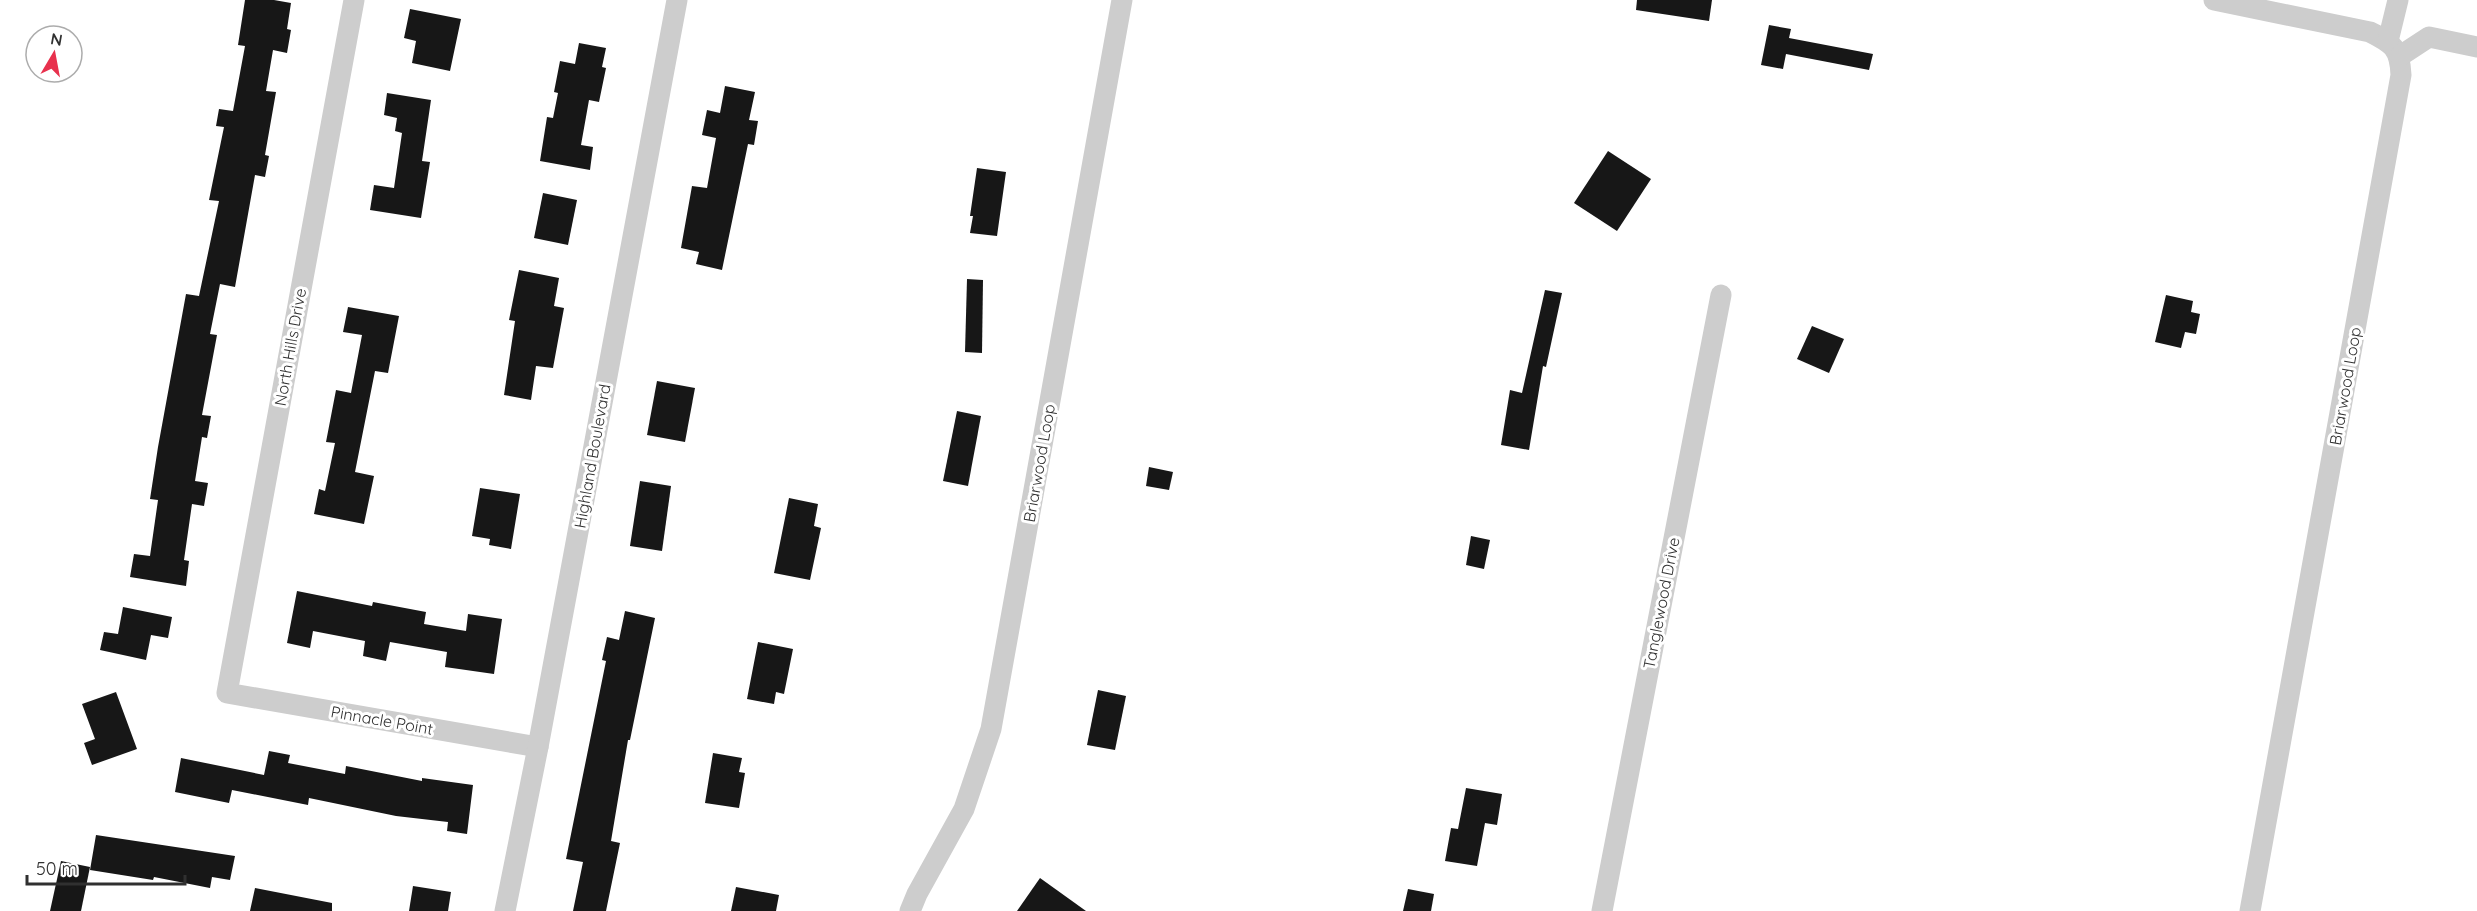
<svg xmlns="http://www.w3.org/2000/svg" width="2477" height="911" font-family="Quicksand,sans-serif">
	<style>
		.building { fill: #171717 }
		.lines { fill: none; stroke-linecap: round; stroke-linejoin: round }
		.minor { stroke: #cdcdcd; stroke-width: 21 }
		.labels { text-anchor: middle; stroke-width: 6; stroke-linejoin: round; paint-order: stroke }
		.street-label { font-size: 16px; fill: #303030; stroke: #fff }
	</style>
	<rect width="100%" height="100%" fill="#fff"/>
	<g class="building">
		<path d="M 245,0 L 274,0 L 291,3 L 287,29 L 291,30 L 287,53 L 273,50 L 266,91 L 276,92 L 265,155 L 269,156 L 265,177 L 255,175 L 235,287 L 220,284 L 210,334 L 217,335 L 202,415 L 211,416 L 207,438 L 202,437 L 195,481 L 208,483 L 204,506 L 192,504 L 184,560 L 189,561 L 186,586 L 130,577 L 134,554 L 150,556 L 158,500 L 150,499 L 158,447 L 186,294 L 199,296 L 219,201 L 209,200 L 224,127 L 216,126 L 219,109 L 233,111 L 245,46 L 238,45 Z"/>
		<path d="M 1637,0 L 1712,0 L 1709,21 L 1636,10 Z"/>
		<path d="M 410,9 L 461,19 L 450,71 L 412,63 L 416,41 L 404,38 Z"/>
		<path d="M 1769,25 L 1791,29 L 1789,38 L 1873,54 L 1869,70 L 1786,54 L 1783,69 L 1761,65 Z"/>
		<path d="M 579,43 L 606,48 L 602,67 L 606,68 L 599,102 L 589,100 L 581,145 L 593,147 L 590,170 L 540,161 L 547,117 L 553,118 L 558,93 L 554,92 L 560,61 L 575,64 Z"/>
		<path d="M 725,86 L 755,92 L 749,120 L 758,121 L 754,145 L 748,144 L 722,270 L 696,264 L 699,252 L 681,248 L 692,186 L 707,188 L 716,138 L 702,135 L 707,110 L 720,113 Z"/>
		<path d="M 387,93 L 431,100 L 422,161 L 430,162 L 421,218 L 370,210 L 374,185 L 394,188 L 402,133 L 395,131 L 397,118 L 384,115 Z"/>
		<path d="M 1608,151 L 1651,179 L 1617,231 L 1574,203 Z"/>
		<path d="M 977,168 L 1006,172 L 997,236 L 970,233 L 973,216 L 970,216 Z"/>
		<path d="M 543,193 L 577,200 L 568,245 L 534,238 Z"/>
		<path d="M 519,270 L 559,278 L 554,306 L 564,308 L 553,368 L 536,366 L 531,400 L 504,395 L 515,321 L 509,320 Z"/>
		<path d="M 967,279 L 983,280 L 982,353 L 965,352 Z"/>
		<path d="M 1545,290 L 1562,293 L 1546,367 L 1543,366 L 1529,450 L 1501,445 L 1510,390 L 1522,393 Z"/>
		<path d="M 2166,295 L 2193,301 L 2191,312 L 2200,314 L 2196,334 L 2185,332 L 2181,348 L 2155,342 Z"/>
		<path d="M 348,307 L 399,316 L 388,373 L 375,371 L 355,472 L 374,476 L 364,524 L 314,514 L 319,489 L 325,491 L 335,443 L 326,442 L 336,390 L 351,393 L 362,335 L 343,332 Z"/>
		<path d="M 1812,326 L 1844,339 L 1829,373 L 1797,359 Z"/>
		<path d="M 657,381 L 695,388 L 685,442 L 647,435 Z"/>
		<path d="M 957,411 L 981,416 L 968,486 L 943,481 Z"/>
		<path d="M 1149,467 L 1173,472 L 1169,490 L 1146,486 Z"/>
		<path d="M 640,481 L 671,486 L 662,551 L 630,546 Z"/>
		<path d="M 480,488 L 520,494 L 511,549 L 489,545 L 490,539 L 472,536 Z"/>
		<path d="M 789,498 L 818,504 L 814,526 L 821,528 L 810,580 L 774,573 Z"/>
		<path d="M 1471,536 L 1490,540 L 1484,569 L 1466,565 Z"/>
		<path d="M 297,591 L 372,606 L 373,602 L 426,612 L 424,624 L 466,631 L 468,614 L 502,619 L 494,674 L 445,667 L 447,652 L 390,642 L 386,661 L 363,656 L 365,641 L 313,631 L 310,648 L 287,643 Z"/>
		<path d="M 123,607 L 172,617 L 168,638 L 151,635 L 146,660 L 100,650 L 104,632 L 118,634 Z"/>
		<path d="M 625,611 L 655,618 L 630,740 L 628,740 L 611,841 L 620,843 L 606,911 L 573,911 L 583,862 L 566,859 L 606,661 L 602,660 L 607,637 L 619,640 Z"/>
		<path d="M 758,642 L 793,649 L 784,694 L 776,692 L 774,704 L 747,699 Z"/>
		<path d="M 1098,690 L 1126,696 L 1115,750 L 1087,745 Z"/>
		<path d="M 116,692 L 137,749 L 92,765 L 84,743 L 95,739 L 82,704 Z"/>
		<path d="M 269,751 L 290,755 L 288,763 L 345,774 L 346,766 L 422,781 L 422,778 L 473,785 L 467,834 L 447,831 L 448,822 L 396,816 L 309,798 L 308,805 L 232,790 L 229,803 L 175,792 L 181,758 L 264,775 Z"/>
		<path d="M 713,753 L 742,758 L 739,772 L 745,773 L 739,808 L 705,803 Z"/>
		<path d="M 1466,788 L 1502,794 L 1497,825 L 1485,823 L 1477,866 L 1445,861 L 1451,828 L 1458,829 Z"/>
		<path d="M 96,835 L 235,856 L 230,880 L 212,877 L 210,888 L 154,877 L 153,880 L 90,870 Z"/>
		<path d="M 61,861 L 90,867 L 81,911 L 50,911 Z"/>
		<path d="M 1040,878 L 1086,911 L 1017,911 Z"/>
		<path d="M 413,886 L 451,892 L 448,911 L 409,911 Z"/>
		<path d="M 736,887 L 779,895 L 776,911 L 731,911 Z"/>
		<path d="M 255,888 L 332,903 L 332,911 L 250,911 Z"/>
		<path d="M 1408,889 L 1434,894 L 1431,911 L 1403,911 Z"/>
	</g>
	<g class="lines">
		<g class="minor">
			<path d="M 354,0 L 227,693 L 538,747"/>
			<path d="M 2214,0 L 2370,32 C 2392,43 2400,48 2401,75 L 2250,911"/>
			<path d="M 2388,41 L 2398,0"/>
			<path d="M 2400,56 L 2429,37 L 2477,47"/>
			<path d="M 505,911 L 538,747 L 677,0"/>
			<path d="M 910,911 L 917,894 L 964,809 L 991,729 L 1122,0"/>
			<path d="M 1602,911 L 1721,295"/>
		</g>
	</g>
	<g class="labels">
		<g class="street-label">
			<text transform="translate(290 347) rotate(-80)" y="6">North Hills Drive</text>
			<text transform="translate(2345 386) rotate(-80)" y="6">Briarwood Loop</text>
			<text transform="translate(592 456) rotate(-80)" y="6">Highland Boulevard</text>
			<text transform="translate(1039 463) rotate(-80)" y="6">Briarwood Loop</text>
			<text transform="translate(1661 603) rotate(-79)" y="6">Tanglewood Drive</text>
			<text transform="translate(382 720) rotate(10)" y="6">Pinnacle Point</text>
		</g>
	</g>
	<g transform="translate(54 54) rotate(10)"><circle r="28" fill="#ffffff" stroke="#acacac" stroke-width="1.5"/>
	<path d="M0-4.5L10 22L0 15L-10 22Z" fill="#e8314d"/>
	<text y="-9" font-size="16" font-weight="bold" text-anchor="middle" fill="#303030">N</text>
	</g>
	<path d="M27 875v9h158v-9" fill="none" stroke="#303030" stroke-width="3"/>
	<text x="36" y="875" font-size="18" fill="#303030" stroke="#ffffff" stroke-width="4.5" paint-order="stroke">50 m</text>
</svg>
